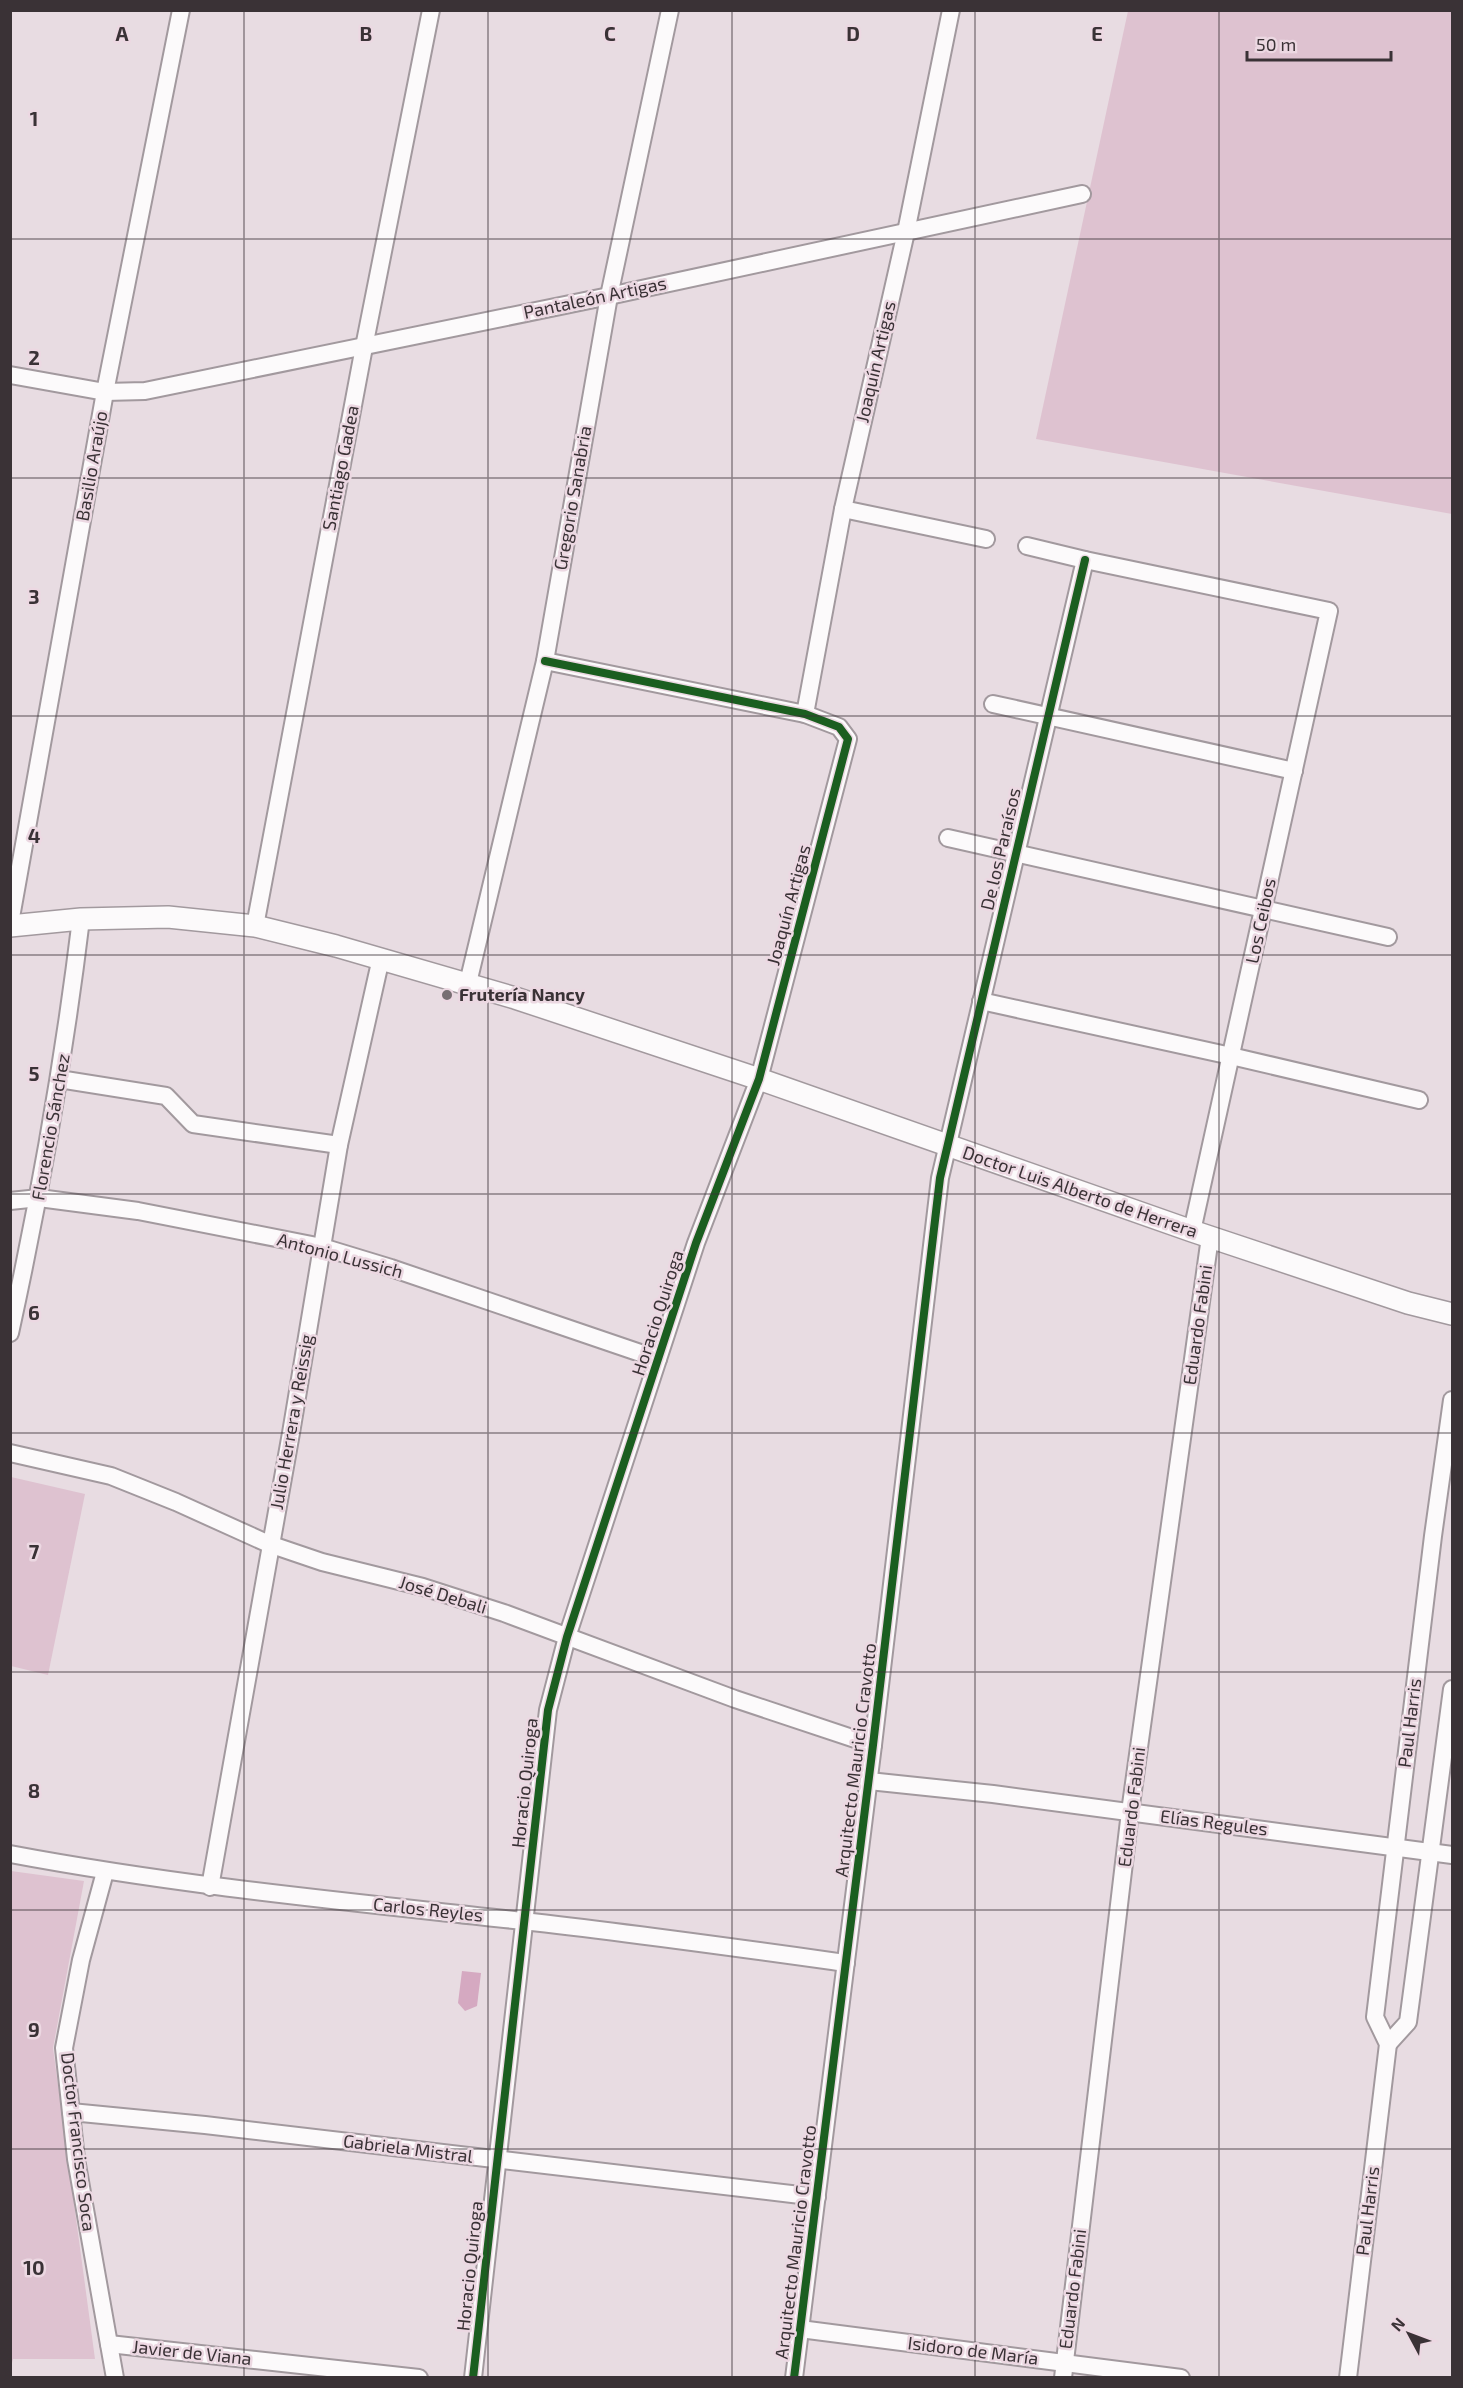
<svg xmlns="http://www.w3.org/2000/svg" width="1463" height="2388" font-family="'Exo 2',sans-serif">
	<style>
		.green { fill: #dec2d0 }
		.water { fill: #d5a9c1 }
		.lines { fill: none; stroke-linecap: round; stroke-linejoin: round }
		.minor-casing { stroke: #a2999e; stroke-width: 20 }
		.tertiary-casing { stroke: #a2999e; stroke-width: 24 }
		.minor { stroke: #fcfafb; stroke-width: 16 }
		.tertiary { stroke: #fcfafb; stroke-width: 21 }
		.cycleway-casing { stroke: #ecd8e2; stroke-width: 11 }
		.cycleway { stroke: #1b5e20; stroke-width: 8 }
		.grid { fill: none; stroke: #3a3236; stroke-width: 1.5; stroke-opacity: 0.55 }
		.poi-dot { fill: #776e72; stroke: #ecd8e2; stroke-width: 2 }
		.labels { text-anchor: middle; stroke-width: 5; stroke-linejoin: round; paint-order: stroke }
		.street-label { font-size: 18px; fill: #3a3236; stroke: #ecd8e2 }
		.poi-label { font-size: 18px; font-weight: bold; fill: #3a3236; stroke: #ecd8e2; text-anchor: start }
		.grid-label { font-size: 20px; text-anchor: middle; font-weight: bold; fill: #3a3236; stroke: #ecd8e2; stroke-width: 5; stroke-linejoin: round; paint-order: stroke }
	</style>
	<rect width="100%" height="100%" fill="#e8dce2"/>
	<g class="green">
		<path d="M 1128,11 L 1452,11 L 1452,514 L 1036,439 Z"/>
		<path d="M 11,1477 L 85,1494 L 48,1675 L 11,1666 Z"/>
		<path d="M 11,1871 L 84,1881 L 53,2048 L 95,2359 L 13,2359 L 11,2367 Z"/>
	</g>
	<path class="water" d="M 462,1971 L 481,1973 L 477,2006 L 465,2011 L 458,2003 Z"/>
	<g class="lines">
		<g class="minor-casing">
			<g id="minor">
				<path d="M 10,375 L 105,392 L 145,391 L 609,296 L 1082,194"/>
				<path d="M 843,509 L 986,539"/>
				<path d="M 1027,546 L 1085,560 L 1329,611 L 1192,1231"/>
				<path d="M 993,704 L 1294,771"/>
				<path d="M 805,714 L 843,509 L 906,232 L 951,10"/>
				<path d="M 948,838 L 1388,937"/>
				<path d="M 10,923 L 105,392 L 181,10"/>
				<path d="M 255,926 L 364,347 L 431,10"/>
				<path d="M 468,983 L 545,661 L 609,296 L 670,10"/>
				<path d="M 981,1001 L 1231,1056 L 1419,1100"/>
				<path d="M 59,1079 L 166,1096 L 193,1124 L 339,1145"/>
				<path d="M 10,1201 L 39,1198 L 138,1211 L 322,1247 L 391,1268 L 658,1359"/>
				<path d="M 10,1333 C 40,1196 64,1059 81,919"/>
				<path d="M 10,1453 L 111,1476 L 176,1502 L 269,1544 L 322,1562 L 423,1587 L 504,1613 L 735,1699 L 873,1745"/>
				<path d="M 869,1781 L 993,1794 L 1452,1855"/>
				<path d="M 10,1854 C 180,1886 351,1902 523,1921 C 631,1933 738,1948 846,1963"/>
				<path d="M 105,1872 L 81,1960 L 64,2048 L 76,2159 L 115,2378"/>
				<path d="M 210,1887 L 291,1433 L 339,1145 L 381,958"/>
				<path d="M 1388,2044 L 1408,2022 L 1452,1689"/>
				<path d="M 71,2112 L 205,2125 L 817,2197"/>
				<path d="M 800,2329 L 1181,2378"/>
				<path d="M 109,2344 L 419,2378"/>
				<path d="M 473,2378 L 548,1710 L 567,1637 L 696,1243 L 759,1079 L 848,739 L 839,727 L 805,714 L 545,661"/>
				<path d="M 794,2378 L 873,1745 L 940,1178 L 1085,560"/>
				<path d="M 1063,2378 L 1130,1812 L 1210,1237"/>
				<path d="M 1348,2378 L 1388,2044 L 1375,2017 L 1433,1536 L 1452,1400"/>
			</g>
		</g>
		<g class="tertiary-casing">
			<path id="tertiary" d="M 10,926 L 81,919 L 168,917 L 255,926 L 336,946 L 515,998 L 759,1079 L 1192,1231 L 1408,1303 L 1452,1314"/>
		</g>
		<use href="#minor" class="minor"/>
		<use href="#tertiary" class="tertiary"/>
		<g class="cycleway-casing">
			<g id="cycleway">
				<path d="M 473,2378 L 548,1710 L 567,1637 L 696,1243 L 759,1079 L 848,739 L 839,727 L 805,714 L 545,661"/>
				<path d="M 794,2378 L 873,1745 L 940,1178 L 1085,560"/>
			</g>
		</g>
		<use href="#cycleway" class="cycleway"/>
	</g>
	<path class="grid" d="M 244,10 L 244,2378M 488,10 L 488,2378M 732,10 L 732,2378M 975,10 L 975,2378M 1219,10 L 1219,2378M 10,239 L 1452,239M 10,478 L 1452,478M 10,716 L 1452,716M 10,955 L 1452,955M 10,1194 L 1452,1194M 10,1433 L 1452,1433M 10,1672 L 1452,1672M 10,1910 L 1452,1910M 10,2149 L 1452,2149"/>
	<circle class="poi-dot" cx="447" cy="995" r="6"/>
	<g class="labels">
		<g class="street-label">
			<text transform="translate(595 298) rotate(-12)" y="6">Pantaleón Artigas</text>
			<text transform="translate(876 362) rotate(-77)" y="6">Joaquín Artigas</text>
			<text transform="translate(92 466) rotate(-80)" y="6">Basilio Araújo</text>
			<text transform="translate(341 468) rotate(-79)" y="6">Santiago Gadea</text>
			<text transform="translate(573 498) rotate(-80)" y="6">Gregorio Sanabria</text>
			<text transform="translate(1001 849) rotate(-77)" y="6">De los Paraísos</text>
			<text transform="translate(789 905) rotate(-75)" y="6">Joaquín Artigas</text>
			<text transform="translate(1261 921) rotate(-78)" y="6">Los Ceibos</text>
			<text transform="translate(51 1127) rotate(-80)" y="6">Florencio Sánchez</text>
			<text transform="translate(1080 1192) rotate(19)" y="6">Doctor Luis Alberto de Herrera</text>
			<text transform="translate(340 1256) rotate(15)" y="6">Antonio Lussich</text>
			<text transform="translate(658 1313) rotate(-72)" y="6">Horacio Quiroga</text>
			<text transform="translate(1198 1325) rotate(-82)" y="6">Eduardo Fabini</text>
			<text transform="translate(292 1422) rotate(-80)" y="6">Julio Herrera y Reissig</text>
			<text transform="translate(443 1595) rotate(17)" y="6">José Debali</text>
			<text transform="translate(1410 1723) rotate(-83)" y="6">Paul Harris</text>
			<text transform="translate(856 1760) rotate(-83)" y="6">Arquitecto Mauricio Cravotto</text>
			<text transform="translate(525 1783) rotate(-84)" y="6">Horacio Quiroga</text>
			<text transform="translate(1132 1807) rotate(-83)" y="6">Eduardo Fabini</text>
			<text transform="translate(1214 1823) rotate(7)" y="6">Elías Regules</text>
			<text transform="translate(428 1910) rotate(6)" y="6">Carlos Reyles</text>
			<text transform="translate(78 2142) rotate(83)" y="6">Doctor Francisco Soca</text>
			<text transform="translate(408 2149) rotate(7)" y="6">Gabriela Mistral</text>
			<text transform="translate(1368 2211) rotate(-83)" y="6">Paul Harris</text>
			<text transform="translate(796 2242) rotate(-83)" y="6">Arquitecto Mauricio Cravotto</text>
			<text transform="translate(470 2266) rotate(-84)" y="6">Horacio Quiroga</text>
			<text transform="translate(1073 2289) rotate(-83)" y="6">Eduardo Fabini</text>
			<text transform="translate(973 2351) rotate(7)" y="6">Isidoro de María</text>
			<text transform="translate(192 2353) rotate(6)" y="6">Javier de Viana</text>
		</g>
		<g class="poi-label">
			<text x="459" y="1001">Frutería Nancy</text>
		</g>
	</g>
	<g class="grid-label">
		<text x="122" y="41">A</text>
		<text x="366" y="41">B</text>
		<text x="610" y="41">C</text>
		<text x="853" y="41">D</text>
		<text x="1097" y="41">E</text>
		<text x="34" y="126">1</text>
		<text x="34" y="365">2</text>
		<text x="34" y="604">3</text>
		<text x="34" y="843">4</text>
		<text x="34" y="1081">5</text>
		<text x="34" y="1320">6</text>
		<text x="34" y="1559">7</text>
		<text x="34" y="1798">8</text>
		<text x="34" y="2037">9</text>
		<text x="34" y="2275">10</text>
	</g>
	<rect width="1463" height="2388" fill="none" stroke="#3a3236" stroke-width="24"/>
	<g transform="translate(1409 2334) rotate(311)" stroke="#ecd8e2" stroke-width="4.5" paint-order="stroke">
	<path d="M0-4.5L10 22L0 15L-10 22Z" fill="#3a3236"/>
	<text y="-9" font-size="16" font-weight="bold" text-anchor="middle" fill="#3a3236">N</text>
	</g>
	<path d="M1247 51v9h144v-9" fill="none" stroke="#3a3236" stroke-width="3"/>
	<text x="1256" y="51" font-size="18" fill="#3a3236" stroke="#ecd8e2" stroke-width="4.5" paint-order="stroke">50 m</text>
</svg>
